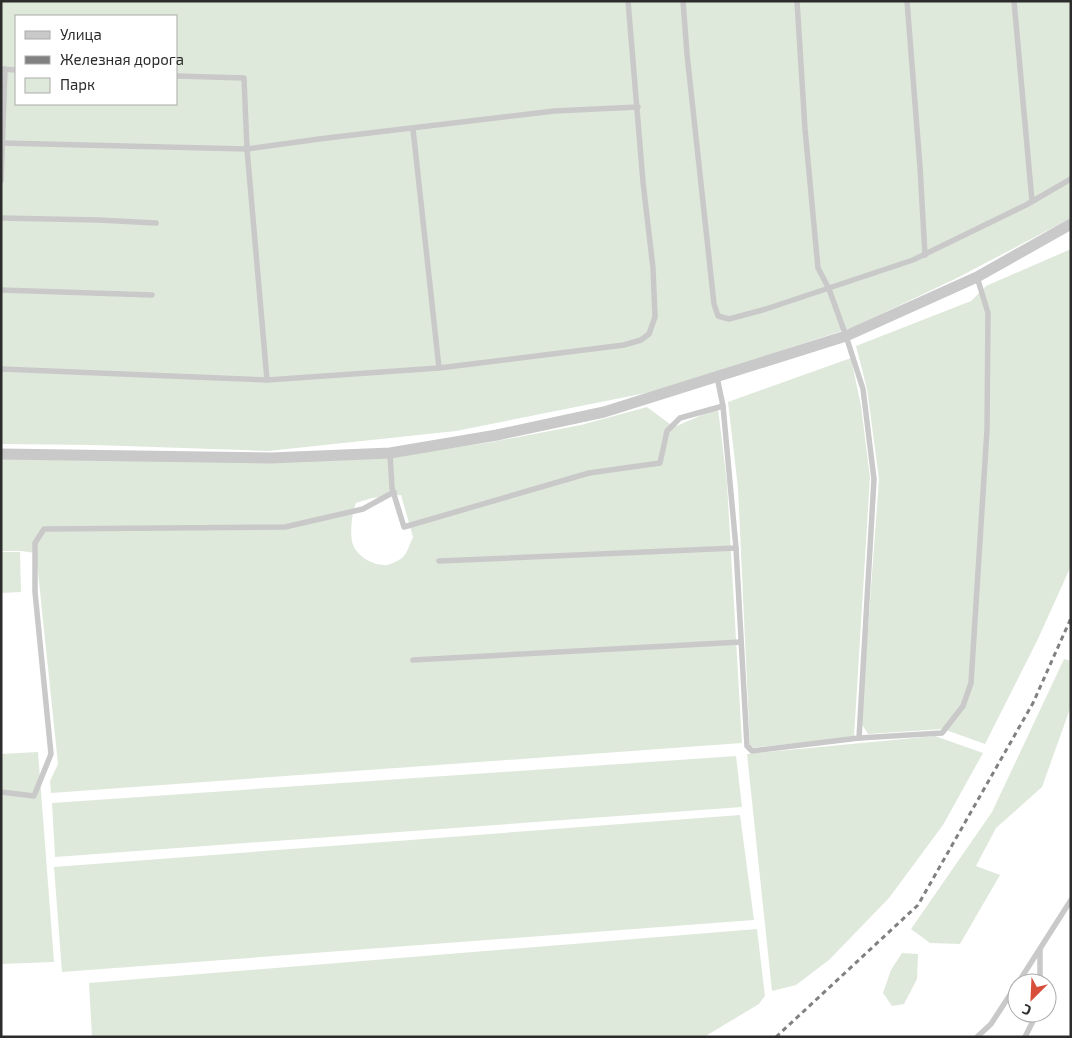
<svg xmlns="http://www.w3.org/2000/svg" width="1072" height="1038" font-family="'Exo 2',sans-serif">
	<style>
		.green { fill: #dfe9db; fill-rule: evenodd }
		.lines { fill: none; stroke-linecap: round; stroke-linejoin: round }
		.service { stroke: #c9c9c9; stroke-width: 5.5 }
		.minor { stroke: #c9c9c9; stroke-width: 11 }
		.rail { stroke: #818181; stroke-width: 3; stroke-dasharray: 5 4; stroke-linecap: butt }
	</style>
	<rect width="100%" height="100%" fill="#fff"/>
	<g class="green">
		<path d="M 1,1 L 1071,1 L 1071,218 L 959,277 L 854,327 L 656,391 L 456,431 L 268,451 L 95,445 L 1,444 ZM 16,16 L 176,16 L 176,104 L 16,104 Z"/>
		<path d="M 1071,249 L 1071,566 L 1037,641 L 985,744 L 943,729 L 868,734 L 861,723 L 879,479 L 867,389 L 856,346 L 971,301 L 986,286 Z"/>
		<path d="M 851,358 L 861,406 L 870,477 L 854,737 L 750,748 L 738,488 L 728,402 Z"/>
		<path d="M 647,407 L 674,427 L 718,408 L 727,483 L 742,743 L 51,793 L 50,781 L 58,764 L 36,553 L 21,551 L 1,551 L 1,459 L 378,459 L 492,442 L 581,425 ZM 401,495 L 413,537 C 410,543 407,554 402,558 C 398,561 388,566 384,565 C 371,565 354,554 352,541 C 350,530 352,512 356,503 L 372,498 Z"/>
		<path d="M 1,552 L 20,552 L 21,592 L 1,593 Z"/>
		<path d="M 1064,659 L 1071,661 L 1071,706 L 1042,787 L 996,828 L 976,866 L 1000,875 L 960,944 L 930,943 L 911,929 L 992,812 Z"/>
		<path d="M 935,736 L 983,753 L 943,825 L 889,898 L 829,960 L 796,985 L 772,991 L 747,754 Z"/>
		<path d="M 38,752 L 54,962 L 1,964 L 1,754 Z"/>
		<path d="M 736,756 L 742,807 L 55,857 L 52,803 Z"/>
		<path d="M 740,815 L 754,920 L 62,972 L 54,867 Z"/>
		<path d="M 757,929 L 765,996 L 759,1004 L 704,1037 L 92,1037 L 89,983 Z"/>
		<path d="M 902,953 L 918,954 L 917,979 L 904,1004 L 892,1006 L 883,993 L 891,970 Z"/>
	</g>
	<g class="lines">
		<g class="service">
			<path d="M 683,1 L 687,54 L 714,304 L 718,316 L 729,319 L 766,309 L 913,260 L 1026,205 L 1071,179"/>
			<path d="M 797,1 L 805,129 L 818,268 L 829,289 L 846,336 L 863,389 L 874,479 L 859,738"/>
			<path d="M 907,1 L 920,167 L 925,255"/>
			<path d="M 1014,1 L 1032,201"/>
			<path d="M 1,69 L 16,70"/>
			<path d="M 176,76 L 244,78 L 247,149 L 267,380"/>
			<path d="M 413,129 L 439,368"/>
			<path d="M 1,143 L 247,149 L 319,139 L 554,111 L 638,107"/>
			<path d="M 1,181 L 5,69"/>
			<path d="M 1,218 L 98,220 L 156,223"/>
			<path d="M 1,290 L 152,295"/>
			<path d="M 1,369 L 267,380 L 439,368 L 624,345 L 641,340 L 649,334 L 655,317 L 653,268 L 643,182 L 628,1"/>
			<path d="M 717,377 L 723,406 L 736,548 L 747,746 L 752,751 L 859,738 L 942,733 L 963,706 L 971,683 L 987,430 L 988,313 L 977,277"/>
			<path d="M 390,453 L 392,488 L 404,527 L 589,473 L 660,463 L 667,431 L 680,418 L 723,406"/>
			<path d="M 439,561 L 736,548"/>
			<path d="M 413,660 L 741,642"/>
			<path d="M 1,792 L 34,796 L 51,754 L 35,592 L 35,543 L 44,529 L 285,527 L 363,509 L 394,492"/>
			<path d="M 1040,949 L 1040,983"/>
			<path d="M 1018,983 L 1071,900"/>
			<path d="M 977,1037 L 991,1024 L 1017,984"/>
			<path d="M 1025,1037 L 1037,1013"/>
		</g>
		<path class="minor" d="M 1,454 L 271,458 L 390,453 L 497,435 L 604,412 L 846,336 L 977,277 L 1071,224"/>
		<path class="rail" d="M 776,1037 L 918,905 L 1033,703 L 1071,618"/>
	</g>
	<rect width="1072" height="1038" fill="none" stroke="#2c2c2c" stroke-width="5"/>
	<rect x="15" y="15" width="162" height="90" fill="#ffffff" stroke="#ababab"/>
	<rect x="25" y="31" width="25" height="8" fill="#c9c9c9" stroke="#ababab"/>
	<text x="60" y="40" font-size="15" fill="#2c2c2c">Улица</text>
	<rect x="25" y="56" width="25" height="8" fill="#818181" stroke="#ababab"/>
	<text x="60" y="65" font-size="15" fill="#2c2c2c">Железная дорога</text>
	<rect x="25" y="78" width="25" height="15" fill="#dfe9db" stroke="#ababab"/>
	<text x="60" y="90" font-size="15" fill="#2c2c2c">Парк</text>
	<g transform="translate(1032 998) rotate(204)"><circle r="24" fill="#ffffff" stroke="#ababab"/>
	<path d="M0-4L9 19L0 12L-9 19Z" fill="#d74f3a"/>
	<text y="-8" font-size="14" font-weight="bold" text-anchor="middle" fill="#2c2c2c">С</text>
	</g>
</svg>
